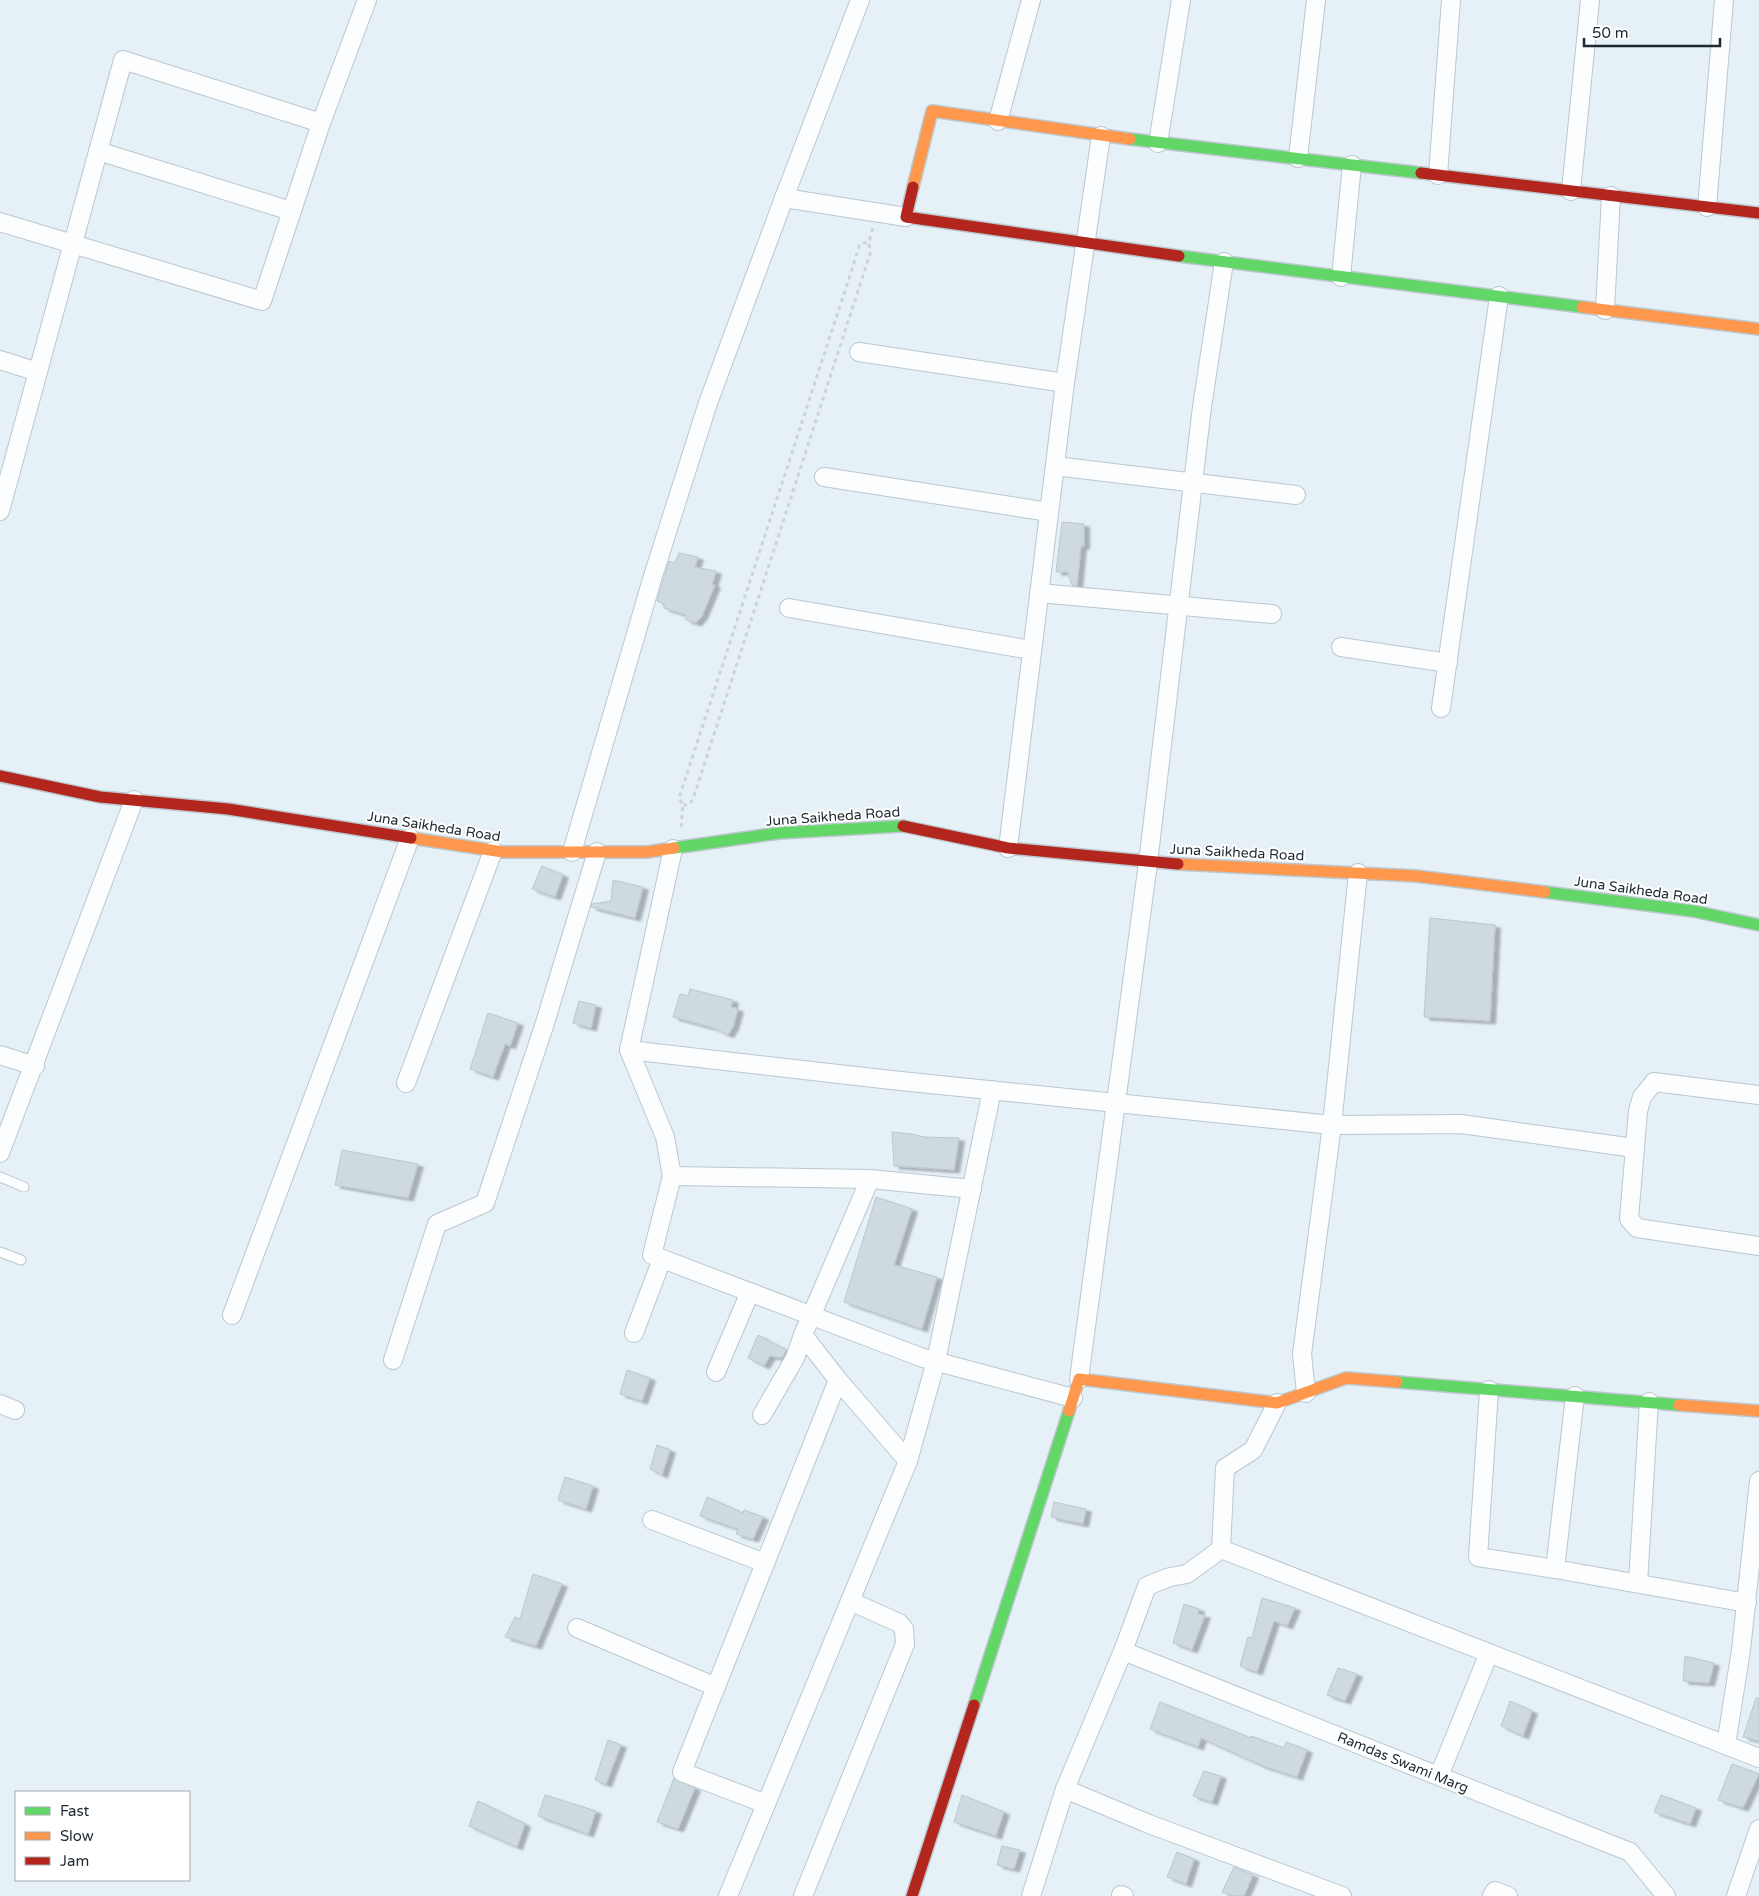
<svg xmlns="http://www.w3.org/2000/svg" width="1759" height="1896" font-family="'Varela Round',sans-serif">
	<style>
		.building { fill: #ced9e0; stroke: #bcc7ce; filter: url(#shadow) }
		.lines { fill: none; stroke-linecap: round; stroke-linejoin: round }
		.lane-casing { stroke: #bcc7ce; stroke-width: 11 }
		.street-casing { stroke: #bcc7ce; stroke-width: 20 }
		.fast-casing { stroke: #bcc7ce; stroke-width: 14 }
		.slow-casing { stroke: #bcc7ce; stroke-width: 14 }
		.jam-casing { stroke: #bcc7ce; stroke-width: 14 }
		.path { stroke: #d0d3d6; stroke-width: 3; stroke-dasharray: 4 4; stroke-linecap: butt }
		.lane { stroke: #fbfdfe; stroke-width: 9 }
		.street { stroke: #fbfdfe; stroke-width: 18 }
		.fast { stroke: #63d668; stroke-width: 11 }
		.slow { stroke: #ff974d; stroke-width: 11 }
		.jam { stroke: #b3261e; stroke-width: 11 }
		.labels { text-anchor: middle; stroke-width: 4; stroke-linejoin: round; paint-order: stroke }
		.street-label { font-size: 14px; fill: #1e2a32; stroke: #fff }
	</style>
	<defs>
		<filter id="shadow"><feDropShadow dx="5.5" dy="3" stdDeviation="1" flood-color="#0004"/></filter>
	</defs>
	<rect width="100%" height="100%" fill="#e5f0f7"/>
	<g class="building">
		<path d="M 1062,522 L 1084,524 L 1084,546 L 1081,546 L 1077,586 L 1072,585 L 1067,572 L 1056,572 Z"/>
		<path d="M 679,553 L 698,557 L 695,567 L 716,571 L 712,585 L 715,585 L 702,616 L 696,623 L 686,620 L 686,615 L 664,608 L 664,604 L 657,601 L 669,561 L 675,563 Z"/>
		<path d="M 542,866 L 563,875 L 555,897 L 532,889 Z"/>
		<path d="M 613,880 L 643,887 L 635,918 L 591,907 L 592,904 L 611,901 Z"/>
		<path d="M 1430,918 L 1495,925 L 1490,1021 L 1424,1017 Z"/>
		<path d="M 690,989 L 733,1000 L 731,1007 L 738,1009 L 733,1027 L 728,1035 L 714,1028 L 673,1017 L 680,994 L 688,996 Z"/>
		<path d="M 579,1001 L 596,1005 L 591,1028 L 573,1023 Z"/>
		<path d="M 488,1013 L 518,1023 L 510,1046 L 505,1044 L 493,1077 L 470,1069 Z"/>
		<path d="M 892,1132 L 912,1134 L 924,1137 L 959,1138 L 954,1170 L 894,1166 Z"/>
		<path d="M 342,1150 L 418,1164 L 408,1198 L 335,1185 Z"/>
		<path d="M 876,1197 L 912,1209 L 894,1265 L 937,1277 L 922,1329 L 844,1302 Z"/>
		<path d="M 758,1335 L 786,1350 L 782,1358 L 770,1356 L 764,1366 L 748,1358 Z"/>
		<path d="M 627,1370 L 650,1378 L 642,1401 L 620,1394 Z"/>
		<path d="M 657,1445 L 670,1450 L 662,1475 L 650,1469 Z"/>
		<path d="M 565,1477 L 593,1486 L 586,1509 L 558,1500 Z"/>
		<path d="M 707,1497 L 743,1513 L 744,1510 L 763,1517 L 753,1539 L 736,1534 L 738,1529 L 700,1516 Z"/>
		<path d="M 1054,1502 L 1086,1509 L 1083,1524 L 1051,1517 Z"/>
		<path d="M 533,1574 L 562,1584 L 536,1646 L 505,1637 L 515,1617 L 520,1619 Z"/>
		<path d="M 1262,1598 L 1295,1608 L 1287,1626 L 1274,1621 L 1257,1672 L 1240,1666 L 1248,1637 L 1252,1638 Z"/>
		<path d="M 1184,1604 L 1199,1609 L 1198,1614 L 1205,1615 L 1192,1650 L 1173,1643 Z"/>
		<path d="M 1685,1656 L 1714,1663 L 1709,1683 L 1683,1681 Z"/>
		<path d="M 1338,1668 L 1357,1674 L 1345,1701 L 1327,1695 Z"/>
		<path d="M 1756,1698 L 1759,1698 L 1759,1741 L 1743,1737 Z"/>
		<path d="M 1510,1701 L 1532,1711 L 1523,1736 L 1501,1726 Z"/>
		<path d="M 1160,1702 L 1251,1738 L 1251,1736 L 1284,1748 L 1286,1742 L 1307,1750 L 1297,1777 L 1263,1766 L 1201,1738 L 1198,1747 L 1150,1729 Z"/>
		<path d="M 608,1740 L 621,1745 L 606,1784 L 595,1780 Z"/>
		<path d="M 1732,1764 L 1759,1774 L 1743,1808 L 1718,1800 Z"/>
		<path d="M 1204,1771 L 1221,1776 L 1212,1802 L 1193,1796 Z"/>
		<path d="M 674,1778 L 695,1788 L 678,1829 L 657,1822 Z"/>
		<path d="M 545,1795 L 596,1811 L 588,1834 L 538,1816 Z"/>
		<path d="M 962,1795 L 1004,1812 L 996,1836 L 954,1822 Z"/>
		<path d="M 1661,1795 L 1696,1808 L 1690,1824 L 1654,1812 Z"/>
		<path d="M 478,1801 L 525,1824 L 517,1847 L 469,1826 Z"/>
		<path d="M 1002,1846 L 1020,1850 L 1014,1869 L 997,1865 Z"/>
		<path d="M 1177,1852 L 1194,1859 L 1186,1884 L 1167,1877 Z"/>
		<path d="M 1234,1867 L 1253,1875 L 1244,1896 L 1234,1896 L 1222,1892 Z"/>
	</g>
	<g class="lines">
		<g class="lane-casing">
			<g id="lane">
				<path d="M 0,1177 L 24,1187"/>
				<path d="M 0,1252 L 21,1260"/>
			</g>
		</g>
		<g class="street-casing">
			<g id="street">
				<path d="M 998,121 L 1031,0"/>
				<path d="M 1158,143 L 1181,0"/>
				<path d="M 98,151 L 291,211"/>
				<path d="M 1298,158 L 1316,0"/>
				<path d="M 1438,175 L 1451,0"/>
				<path d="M 1571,191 L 1590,0"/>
				<path d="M 784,198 L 860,0"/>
				<path d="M 1707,207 L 1724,0"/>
				<path d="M 0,222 L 262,301 L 321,123"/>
				<path d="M 1341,277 L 1352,165"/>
				<path d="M 1605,310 L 1611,196"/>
				<path d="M 859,352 L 1065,383"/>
				<path d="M 0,360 L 38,372"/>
				<path d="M 1055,466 L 1296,495"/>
				<path d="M 824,477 L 1049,512"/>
				<path d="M 0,511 L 123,60 L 321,123 L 367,0"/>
				<path d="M 1039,593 L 1272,614"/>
				<path d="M 789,608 L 1031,650"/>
				<path d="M 1341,647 L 1448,663"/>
				<path d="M 1441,708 L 1499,296"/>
				<path d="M 1008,848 L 1065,383 L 1101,136"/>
				<path d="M 673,849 L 629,1050 L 665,1137 L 672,1176 L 652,1255 L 923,1358 L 1073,1398"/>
				<path d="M 572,852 L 653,576 L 708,403 L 784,198 L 906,217"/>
				<path d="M 1358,873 L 1332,1125 L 1461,1124 L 1634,1148"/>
				<path d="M 629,1050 L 891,1080 L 1332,1125 L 1302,1354 L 1306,1393"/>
				<path d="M 0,1055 L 35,1066"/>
				<path d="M 406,1083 L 493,851"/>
				<path d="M 1759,1095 L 1654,1082 L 1642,1097 L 1638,1111 L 1629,1219 L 1637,1228 L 1759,1246"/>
				<path d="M 0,1153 L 134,800"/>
				<path d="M 672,1176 L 870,1179 L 972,1189"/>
				<path d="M 232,1315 L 410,838"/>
				<path d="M 634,1333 L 662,1259"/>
				<path d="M 803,1335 L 838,1380 L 908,1461"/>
				<path d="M 393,1360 L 437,1224 L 485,1203 L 544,1026 L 597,852"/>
				<path d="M 716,1372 L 750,1292"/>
				<path d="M 1079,1379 L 1148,863 L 1202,407 L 1224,262"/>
				<path d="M 1489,1390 L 1478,1557 L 1555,1569"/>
				<path d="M 1575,1396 L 1555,1569 L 1747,1603"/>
				<path d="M 0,1404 L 15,1410"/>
				<path d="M 762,1415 L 795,1358 L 803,1335 L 870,1179"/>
				<path d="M 652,1520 L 765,1563"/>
				<path d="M 1221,1549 L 1225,1468 L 1253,1450 L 1277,1403"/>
				<path d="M 1638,1583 L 1649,1402"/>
				<path d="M 577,1628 L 716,1687"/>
				<path d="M 1123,1651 L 1630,1852 L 1666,1896"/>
				<path d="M 1726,1745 L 1741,1650 L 1759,1481"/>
				<path d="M 1439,1776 L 1489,1653"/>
				<path d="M 766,1804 L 682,1772 L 838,1380"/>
				<path d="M 1121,1895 L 1124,1896"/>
				<path d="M 728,1896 L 908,1461 L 936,1361 L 992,1090"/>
				<path d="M 803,1896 L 905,1644 L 904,1629 L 899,1623 L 850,1601"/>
				<path d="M 1031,1896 L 1065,1789"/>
				<path d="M 1342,1896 L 1149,1824 L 1065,1789 L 1123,1651 L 1147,1586 L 1170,1577 L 1187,1574 L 1221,1549 L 1759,1758"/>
				<path d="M 1492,1896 L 1495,1891 L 1508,1896"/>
				<path d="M 1736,1896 L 1759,1829"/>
			</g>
		</g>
		<g class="fast-casing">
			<g id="fast">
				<path d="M 1130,139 L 1421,173"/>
				<path d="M 1179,256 L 1582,307"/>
				<path d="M 674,848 L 779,833 L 903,826"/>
				<path d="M 1545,892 L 1693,911 L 1759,925"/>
				<path d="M 1397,1382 L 1679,1405"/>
				<path d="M 974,1705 L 1069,1411"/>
			</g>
		</g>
		<g class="slow-casing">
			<g id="slow">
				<path d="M 913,187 L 932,111 L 1130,139"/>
				<path d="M 1582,307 L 1759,329"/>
				<path d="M 411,838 L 503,852 L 647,852 L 674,848"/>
				<path d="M 1178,864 L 1416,876 L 1545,892"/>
				<path d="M 1679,1405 L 1759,1411"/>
				<path d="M 1069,1411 L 1079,1379 L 1277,1403 L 1346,1378 L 1397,1382"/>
			</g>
		</g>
		<g class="jam-casing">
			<g id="jam">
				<path d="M 1421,173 L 1759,213"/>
				<path d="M 913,187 L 906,217 L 1179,256"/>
				<path d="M 0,776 L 100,797 L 228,809 L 411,838"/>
				<path d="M 903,826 L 1008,848 L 1178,864"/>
				<path d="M 912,1896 L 974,1705"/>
			</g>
		</g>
		<g class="path">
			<path d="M 683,805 L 690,804 L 693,799 L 870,254 L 869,242 L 873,228"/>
			<path d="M 681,827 L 683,805 L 679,798 L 857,254 L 860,244 L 869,242"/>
		</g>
		<use href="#lane" class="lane"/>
		<use href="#street" class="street"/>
		<use href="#fast" class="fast"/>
		<use href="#slow" class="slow"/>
		<use href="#jam" class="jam"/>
	</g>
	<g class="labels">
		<g class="street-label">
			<text transform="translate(833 816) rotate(-4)" y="5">Juna Saikheda Road</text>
			<text transform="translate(434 826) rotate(9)" y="5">Juna Saikheda Road</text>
			<text transform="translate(1237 852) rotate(3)" y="5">Juna Saikheda Road</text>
			<text transform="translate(1641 890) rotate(8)" y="5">Juna Saikheda Road</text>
			<text transform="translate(1403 1762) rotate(22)" y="5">Ramdas Swami Marg</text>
		</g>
	</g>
	<rect x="15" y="1791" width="175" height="90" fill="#ffffff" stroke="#a5aaad"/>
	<rect x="25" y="1807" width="25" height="8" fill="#63d668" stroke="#a5aaad"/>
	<text x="60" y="1816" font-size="15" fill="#1e2a32">Fast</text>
	<rect x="25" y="1832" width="25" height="8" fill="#ff974d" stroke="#a5aaad"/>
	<text x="60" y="1841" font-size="15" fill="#1e2a32">Slow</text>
	<rect x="25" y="1857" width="25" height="8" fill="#b3261e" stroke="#a5aaad"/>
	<text x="60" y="1866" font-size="15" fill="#1e2a32">Jam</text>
	<path d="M1584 38v8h136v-8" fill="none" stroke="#1e2a32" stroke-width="2.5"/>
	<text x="1592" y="38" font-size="15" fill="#1e2a32" stroke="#ffffff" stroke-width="4" paint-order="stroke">50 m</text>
</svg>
